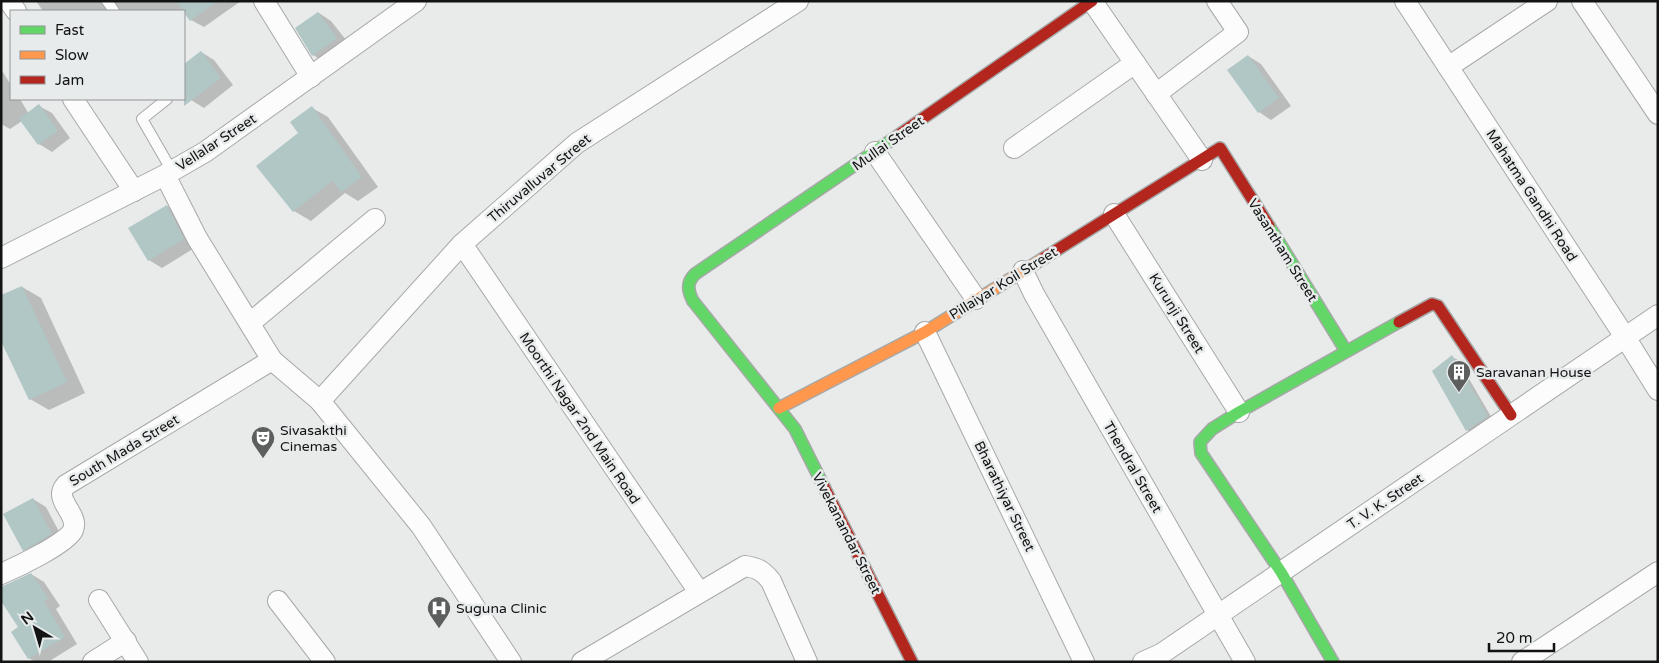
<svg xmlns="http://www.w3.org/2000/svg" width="1659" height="663" font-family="'Varela Round',sans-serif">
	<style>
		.shadow { fill: #0003 }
		.building { fill: #b0c7c6 }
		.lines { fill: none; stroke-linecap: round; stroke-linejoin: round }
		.lane-casing { stroke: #a7a8a8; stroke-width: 12 }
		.street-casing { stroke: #a7a8a8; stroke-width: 22 }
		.fast-casing { stroke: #a7a8a8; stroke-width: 14 }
		.slow-casing { stroke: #a7a8a8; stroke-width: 14 }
		.jam-casing { stroke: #a7a8a8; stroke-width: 14 }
		.lane { stroke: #fcfcfc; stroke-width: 10 }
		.street { stroke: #fcfcfc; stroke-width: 20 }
		.fast { stroke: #63d668; stroke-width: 11 }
		.slow { stroke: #ff974d; stroke-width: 11 }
		.jam { stroke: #b3261e; stroke-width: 11 }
		.labels { text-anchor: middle; stroke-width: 5; stroke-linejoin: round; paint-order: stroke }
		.street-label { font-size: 14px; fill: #121313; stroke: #e8ebeb }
		.poi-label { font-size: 14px; fill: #121313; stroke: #e8ebeb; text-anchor: start }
	</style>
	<rect width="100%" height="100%" fill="#e9eaea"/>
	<g class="shadow">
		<path d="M 36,1 L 241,1 L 204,27 L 191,20 L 184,10 L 43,11 Z"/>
		<path d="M 319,13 L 331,21 L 350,45 L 326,63 L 313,55 Z"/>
		<path d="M 201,52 L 214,60 L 233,85 L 204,108 L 191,100 L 184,91 L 184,65 Z"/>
		<path d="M 1248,56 L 1261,64 L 1291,106 L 1271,120 L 1259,112 Z"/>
		<path d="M 1,69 L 11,85 L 11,99 L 20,99 L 29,114 L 39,106 L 52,113 L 70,138 L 52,152 L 39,144 L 22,121 L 10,129 L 1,124 Z"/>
		<path d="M 312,108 L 328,117 L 378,187 L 358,201 L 345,193 L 311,221 L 294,211 L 258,166 L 300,133 Z"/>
		<path d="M 167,206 L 180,214 L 196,247 L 162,268 L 149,260 L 130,229 Z"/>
		<path d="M 22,287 L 41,298 L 85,393 L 49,410 L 30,399 Z"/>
		<path d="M 1452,357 L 1458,360 L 1493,420 L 1473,433 L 1467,430 Z"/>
		<path d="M 33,499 L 46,507 L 64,541 L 36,557 L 24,550 Z"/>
		<path d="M 31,574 L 44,582 L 60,606 L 56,609 L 77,644 L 48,662 L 35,662 L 29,658 L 20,627 Z"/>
	</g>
	<g class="building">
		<path d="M 176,1 L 218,1 L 190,21 Z"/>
		<path d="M 318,12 L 337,38 L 312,56 L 295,28 Z"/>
		<path d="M 201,51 L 221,78 L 184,106 L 184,64 Z"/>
		<path d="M 1248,55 L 1279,98 L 1258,113 L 1227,70 Z"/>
		<path d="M 39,104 L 58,131 L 38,145 L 19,119 Z"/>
		<path d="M 312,106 L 362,177 L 341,192 L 332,181 L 293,212 L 256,166 L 298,133 L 290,122 Z"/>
		<path d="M 167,205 L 184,239 L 148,261 L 128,228 Z"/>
		<path d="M 22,286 L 67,382 L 29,400 L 1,341 L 1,295 Z"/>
		<path d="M 1452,355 L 1488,416 L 1466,431 L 1432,371 Z"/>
		<path d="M 33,498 L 52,534 L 23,551 L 3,514 Z"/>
		<path d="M 31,573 L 48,598 L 44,601 L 65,637 L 28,659 L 11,632 L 18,627 L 1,601 L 1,587 Z"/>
	</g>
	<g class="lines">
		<g class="lane-casing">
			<g id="lane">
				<path d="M 107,1 L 114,11"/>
				<path d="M 167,99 L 142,119 L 172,171"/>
			</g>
		</g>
		<g class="street-casing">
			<g id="street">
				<path d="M 9,1 L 16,11"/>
				<path d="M 264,1 L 311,77"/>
				<path d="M 1092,1 L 1202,160"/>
				<path d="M 1405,1 L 1625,337 L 1658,390"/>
				<path d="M 1582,1 L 1658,114"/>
				<path d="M 1448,67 L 1547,1"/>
				<path d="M 1156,94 L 1238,32 L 1217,1"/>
				<path d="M 73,99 L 134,191"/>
				<path d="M 1014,148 L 1135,63"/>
				<path d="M 875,152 L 976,299"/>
				<path d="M 165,175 L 197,238 L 272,360 L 320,401 L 421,526 L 511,662"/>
				<path d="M 1114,214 L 1239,412"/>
				<path d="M 462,244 L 699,592"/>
				<path d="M 1,258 L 165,175 L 205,152 L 416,1"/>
				<path d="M 1023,271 L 1034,294 L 1245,662"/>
				<path d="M 250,323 L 375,219"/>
				<path d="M 925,332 L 1084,662"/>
				<path d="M 320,401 L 462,244 L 577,143 L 798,1"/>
				<path d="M 1,574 C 15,568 68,543 73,530 C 80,514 52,500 66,485 L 272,360"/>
				<path d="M 99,600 L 138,662"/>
				<path d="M 278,601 L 325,662"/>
				<path d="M 93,662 L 126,641"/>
				<path d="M 582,662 L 745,566 C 758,568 763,571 771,581 L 807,662"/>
				<path d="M 1143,662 L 1161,654 L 1658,315"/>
				<path d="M 1522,662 L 1658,572"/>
			</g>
		</g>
		<g class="fast-casing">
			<g id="fast">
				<path d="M 1269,226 L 1346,351"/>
				<path d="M 824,487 L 795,429 L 693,301 C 688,291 686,283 695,274 L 893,139"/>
				<path d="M 1333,662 L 1281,572 L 1201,453 L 1200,442 L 1212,429 L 1239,412 L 1399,322"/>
			</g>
		</g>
		<g class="slow-casing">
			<path id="slow" d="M 779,408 L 925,332 L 1044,258"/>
		</g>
		<g class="jam-casing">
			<g id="jam">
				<path d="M 893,139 L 1092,1"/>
				<path d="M 1044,258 L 1220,148 L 1269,226"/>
				<path d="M 1399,322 L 1432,304 L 1438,306 L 1511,415"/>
				<path d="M 824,487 L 912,662"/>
			</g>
		</g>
		<use href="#lane" class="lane"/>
		<use href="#street" class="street"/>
		<use href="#fast" class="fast"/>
		<use href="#slow" class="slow"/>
		<use href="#jam" class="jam"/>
	</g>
	<defs>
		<g id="building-pin" transform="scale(1.25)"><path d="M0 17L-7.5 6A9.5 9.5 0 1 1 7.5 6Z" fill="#5d5e5e" stroke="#e8ebeb"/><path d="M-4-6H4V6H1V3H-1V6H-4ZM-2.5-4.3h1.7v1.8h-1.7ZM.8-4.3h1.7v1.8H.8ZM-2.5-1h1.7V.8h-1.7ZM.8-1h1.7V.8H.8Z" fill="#fff"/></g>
		<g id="theatre-pin" transform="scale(1.25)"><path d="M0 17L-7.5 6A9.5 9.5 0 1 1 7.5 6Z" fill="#5d5e5e" stroke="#e8ebeb"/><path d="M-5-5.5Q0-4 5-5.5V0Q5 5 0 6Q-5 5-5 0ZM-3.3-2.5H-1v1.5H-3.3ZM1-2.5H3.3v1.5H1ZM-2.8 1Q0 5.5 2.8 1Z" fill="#fff"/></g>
		<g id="hospital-pin" transform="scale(1.25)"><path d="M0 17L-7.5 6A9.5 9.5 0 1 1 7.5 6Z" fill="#5d5e5e" stroke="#e8ebeb"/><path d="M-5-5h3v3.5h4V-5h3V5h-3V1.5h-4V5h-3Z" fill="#fff"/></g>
	</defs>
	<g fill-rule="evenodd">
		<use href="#building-pin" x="1459" y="372"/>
		<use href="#theatre-pin" x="263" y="438"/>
		<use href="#hospital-pin" x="439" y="608"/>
	</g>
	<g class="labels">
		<g class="street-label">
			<text transform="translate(216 142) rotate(-33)" y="5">Vellalar Street</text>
			<text transform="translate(888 143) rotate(-35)" y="5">Mullai Street</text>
			<text transform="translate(539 178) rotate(-40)" y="5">Thiruvalluvar Street</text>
			<text transform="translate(1532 195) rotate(57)" y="5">Mahatma Gandhi Road</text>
			<text transform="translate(1283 250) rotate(58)" y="5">Vasantham Street</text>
			<text transform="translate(1003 283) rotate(-32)" y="5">Pillaiyar Koil Street</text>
			<text transform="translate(1177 313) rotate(58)" y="5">Kurunji Street</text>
			<text transform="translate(580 418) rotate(56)" y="5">Moorthi Nagar 2nd Main Road</text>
			<text transform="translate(124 450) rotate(-31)" y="5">South Mada Street</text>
			<text transform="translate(1133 467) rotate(60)" y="5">Thendral Street</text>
			<text transform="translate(1005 496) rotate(64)" y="5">Bharathiyar Street</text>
			<text transform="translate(1385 501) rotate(-34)" y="5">T. V. K. Street</text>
			<text transform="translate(847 533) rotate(63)" y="5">Vivekanandar Street</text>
		</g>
		<g class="poi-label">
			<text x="1476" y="377">Saravanan House</text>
			<text x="280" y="435">Sivasakthi<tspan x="280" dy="16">Cinemas</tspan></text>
			<text x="456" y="613">Suguna Clinic</text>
		</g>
	</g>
	<rect width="1659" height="663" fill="none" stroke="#121313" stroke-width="5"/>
	<rect x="10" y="10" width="175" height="90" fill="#e8ebeb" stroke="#929595"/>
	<rect x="20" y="26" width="25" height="8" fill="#63d668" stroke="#929595"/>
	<text x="55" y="35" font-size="15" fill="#121313">Fast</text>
	<rect x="20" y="51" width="25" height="8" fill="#ff974d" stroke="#929595"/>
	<text x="55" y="60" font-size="15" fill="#121313">Slow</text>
	<rect x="20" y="76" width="25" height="8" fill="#b3261e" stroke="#929595"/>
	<text x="55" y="85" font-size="15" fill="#121313">Jam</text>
	<g transform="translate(35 628) rotate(322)" stroke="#e8ebeb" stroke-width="4" paint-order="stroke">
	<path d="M0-4L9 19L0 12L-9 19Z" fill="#121313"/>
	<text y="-8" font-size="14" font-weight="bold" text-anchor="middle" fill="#121313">N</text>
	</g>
	<path d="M1489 643v8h65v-8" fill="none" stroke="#121313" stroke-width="2.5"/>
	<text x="1496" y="643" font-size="15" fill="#121313" stroke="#e8ebeb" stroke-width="4" paint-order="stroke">20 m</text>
</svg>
